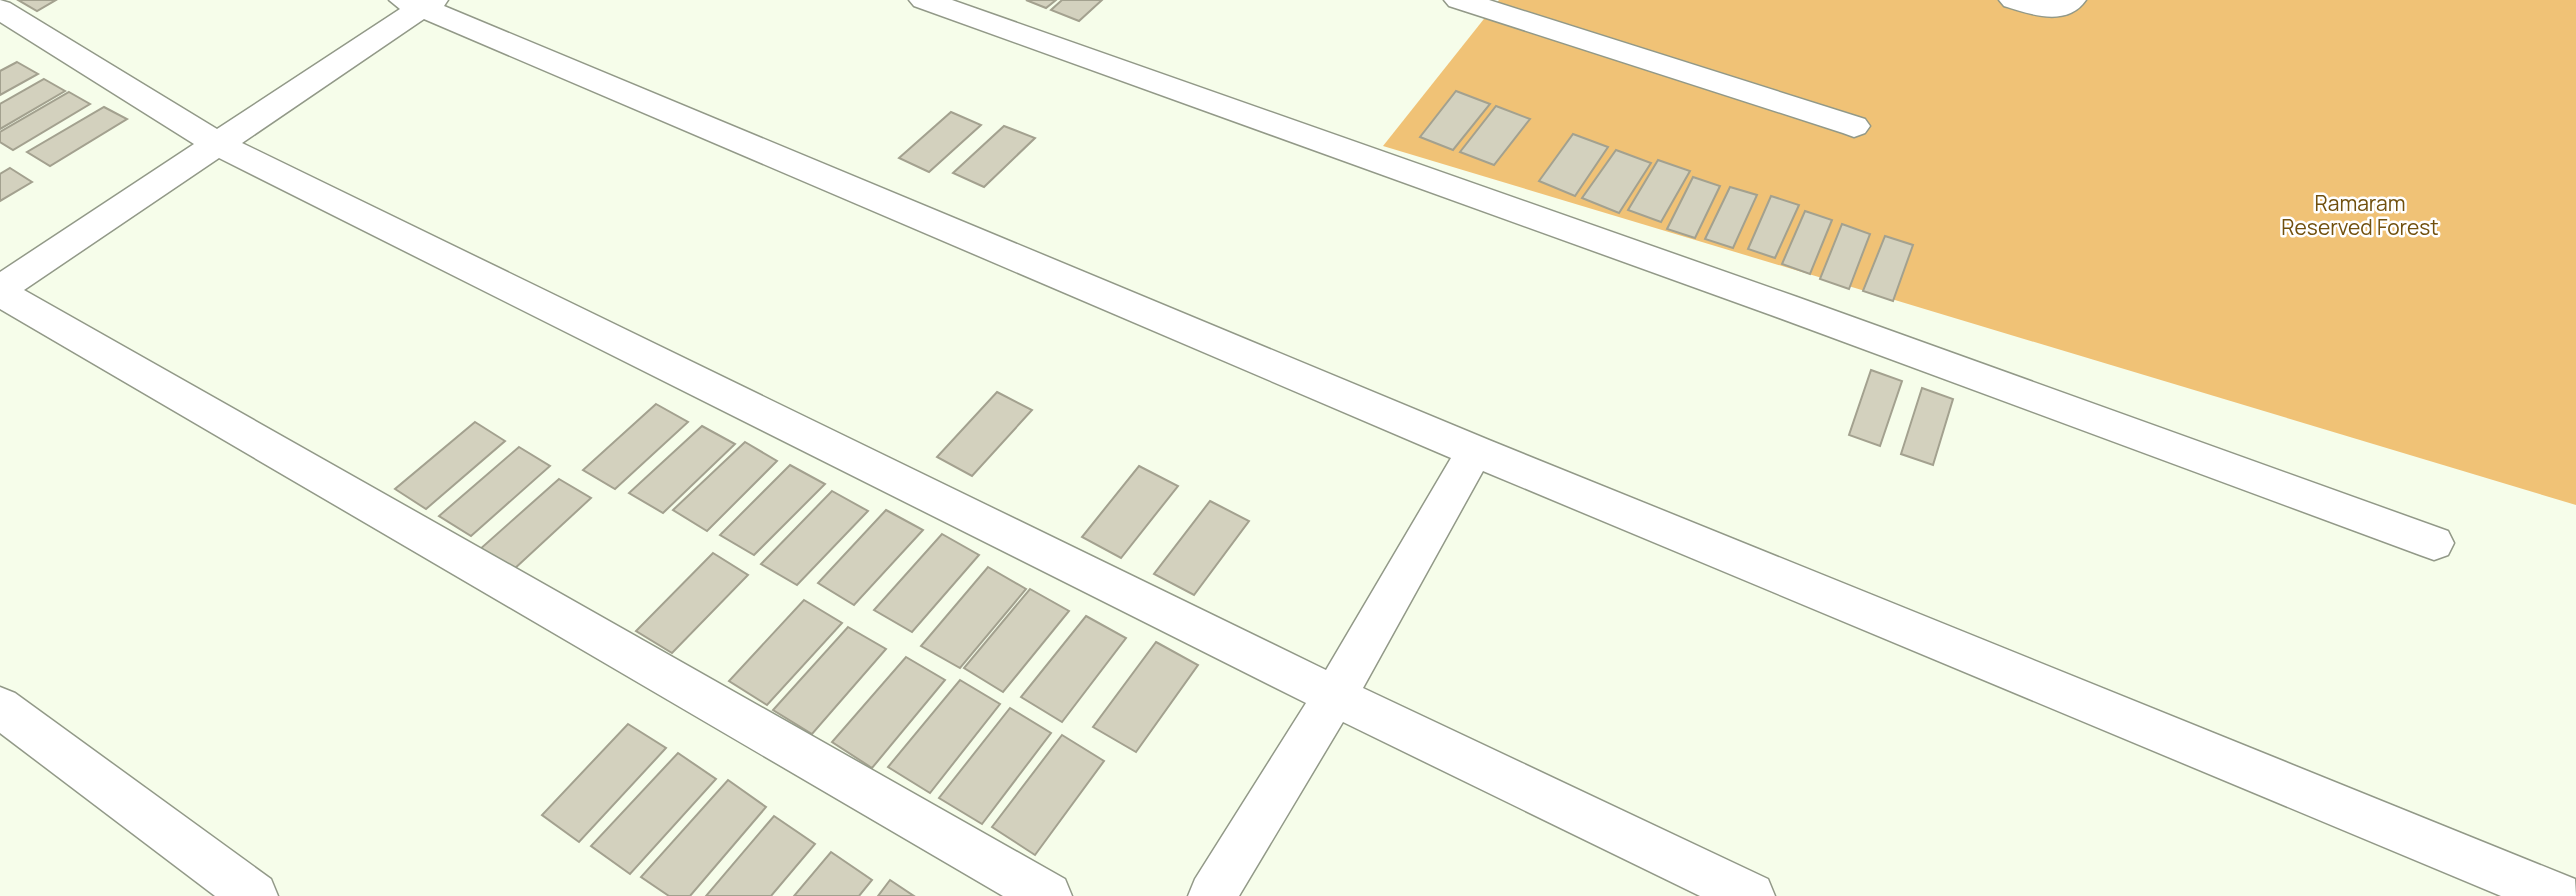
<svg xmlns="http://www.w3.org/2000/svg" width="2576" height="896" font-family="Manrope,sans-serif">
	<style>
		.green { fill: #f0c276 }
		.building { fill: #d3d1be; stroke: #a3a18f; stroke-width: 2 }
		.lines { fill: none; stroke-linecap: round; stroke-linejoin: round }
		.street-casing { stroke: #929988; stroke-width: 3 }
		.street { fill: #fff; fill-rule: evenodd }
		.labels { text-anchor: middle; stroke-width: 5; stroke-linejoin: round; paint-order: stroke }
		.park-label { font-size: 21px; fill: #71500e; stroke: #fff }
	</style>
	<rect width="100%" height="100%" fill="#f6fdea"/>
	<path class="green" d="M 1499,0 L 2576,0 L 2576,505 L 1383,146 Z"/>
	<g class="building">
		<path d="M 18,0 L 56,0 L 37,11 Z"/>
		<path d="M 1026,0 L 1056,0 L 1046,8 Z"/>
		<path d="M 1062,0 L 1102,0 L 1079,21 L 1051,10 Z"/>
		<path d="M 17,62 L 38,74 L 0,95 L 0,71 Z"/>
		<path d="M 44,79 L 65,91 L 0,129 L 0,104 Z"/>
		<path d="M 1456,91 L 1490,104 L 1453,150 L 1420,137 Z"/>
		<path d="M 69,92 L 90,104 L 13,150 L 0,142 L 0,132 Z"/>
		<path d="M 1496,106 L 1530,119 L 1494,165 L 1460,152 Z"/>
		<path d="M 104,107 L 127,119 L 50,166 L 27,152 Z"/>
		<path d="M 951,112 L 981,125 L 929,172 L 899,158 Z"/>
		<path d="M 1004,126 L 1035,138 L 984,187 L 953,173 Z"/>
		<path d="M 1573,134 L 1608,147 L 1575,196 L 1539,181 Z"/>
		<path d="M 1616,150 L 1651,163 L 1619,213 L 1582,198 Z"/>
		<path d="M 1658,160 L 1690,171 L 1661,222 L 1628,210 Z"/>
		<path d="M 10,168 L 32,182 L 0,201 L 0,174 Z"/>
		<path d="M 1693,177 L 1720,186 L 1695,238 L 1667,229 Z"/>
		<path d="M 1730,187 L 1757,195 L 1733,248 L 1705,239 Z"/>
		<path d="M 1771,196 L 1799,205 L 1775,258 L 1748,249 Z"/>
		<path d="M 1805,211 L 1832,220 L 1810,274 L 1782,264 Z"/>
		<path d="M 1842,224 L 1870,234 L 1849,289 L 1820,279 Z"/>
		<path d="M 1885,236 L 1913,245 L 1893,301 L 1863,291 Z"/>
		<path d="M 1871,370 L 1902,381 L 1880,446 L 1849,435 Z"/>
		<path d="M 1922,388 L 1953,399 L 1933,465 L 1901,454 Z"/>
		<path d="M 997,392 L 1032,410 L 972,476 L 937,457 Z"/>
		<path d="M 656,404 L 688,422 L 615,489 L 583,470 Z"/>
		<path d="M 475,422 L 505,441 L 426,509 L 395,489 Z"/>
		<path d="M 702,426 L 735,444 L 663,513 L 629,493 Z"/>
		<path d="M 745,442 L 777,461 L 707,531 L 673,510 Z"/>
		<path d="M 519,447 L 550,466 L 471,536 L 439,516 Z"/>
		<path d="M 790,465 L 825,484 L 754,555 L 720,535 Z"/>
		<path d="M 1139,466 L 1178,486 L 1121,558 L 1082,537 Z"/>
		<path d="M 559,479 L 591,498 L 512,571 L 479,550 Z"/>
		<path d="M 832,491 L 868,511 L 797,585 L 761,564 Z"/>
		<path d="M 1210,501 L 1249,521 L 1194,595 L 1154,574 Z"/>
		<path d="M 886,510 L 923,530 L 854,605 L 818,583 Z"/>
		<path d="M 942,534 L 979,555 L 912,632 L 874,610 Z"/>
		<path d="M 713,553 L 748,575 L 672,653 L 636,631 Z"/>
		<path d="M 988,567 L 1026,589 L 960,668 L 921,646 Z"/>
		<path d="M 1030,589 L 1069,611 L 1003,692 L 964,668 Z"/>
		<path d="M 804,600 L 842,623 L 767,705 L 729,681 Z"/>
		<path d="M 1086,616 L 1126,638 L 1062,722 L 1021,697 Z"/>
		<path d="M 848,627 L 886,649 L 812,734 L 773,710 Z"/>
		<path d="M 1156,642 L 1198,665 L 1136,752 L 1093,727 Z"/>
		<path d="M 906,657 L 945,680 L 872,768 L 832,742 Z"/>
		<path d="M 960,680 L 1000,704 L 930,793 L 888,767 Z"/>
		<path d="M 1010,708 L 1051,733 L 982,824 L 939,798 Z"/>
		<path d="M 628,724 L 666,748 L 579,842 L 542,815 Z"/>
		<path d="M 1062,735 L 1104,761 L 1035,855 L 992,827 Z"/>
		<path d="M 678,753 L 716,779 L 630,874 L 591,846 Z"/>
		<path d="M 728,780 L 766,807 L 690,896 L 669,896 L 641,877 Z"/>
		<path d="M 774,816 L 815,844 L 771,896 L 706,896 Z"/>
		<path d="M 831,852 L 872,880 L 859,896 L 794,896 Z"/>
		<path d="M 890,880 L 914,896 L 878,896 Z"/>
	</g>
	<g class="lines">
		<g class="street-casing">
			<g id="street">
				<path d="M 0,0 L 10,3 L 217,129 L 400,9 L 389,0 L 448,0 L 444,6 L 1489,440 L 2575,879 L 2576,896 L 2501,896 L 1483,471 L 1363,688 L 1768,879 L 1775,896 L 1700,896 L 1343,722 L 1239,896 L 1188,896 L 1195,879 L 1306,703 L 219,158 L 24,290 L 1065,879 L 1072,896 L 1003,896 L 0,309 L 0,272 L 194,144 L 0,22 ZM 424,19 L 1451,458 L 1326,670 L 242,143 Z"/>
				<path d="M 909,0 L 952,0 L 1797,297 L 2448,531 L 2454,543 L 2448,555 L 2434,560 L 2420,555 L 1771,315 L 914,6 Z"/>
				<path d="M 1444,0 L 1489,0 L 1865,119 L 1870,126 L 1865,133 L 1854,137 L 1843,133 L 1449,6 Z"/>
				<path d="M 1999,0 L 2086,0 C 2067,28 2029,14 2004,6 Z"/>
				<path d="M 0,687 L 15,693 L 271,879 L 278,896 L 215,896 L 0,733 Z"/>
			</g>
		</g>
		<use href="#street" class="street"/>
	</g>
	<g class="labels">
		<g class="park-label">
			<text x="2360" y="211">Ramaram<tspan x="2360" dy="24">Reserved Forest</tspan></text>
		</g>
	</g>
</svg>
